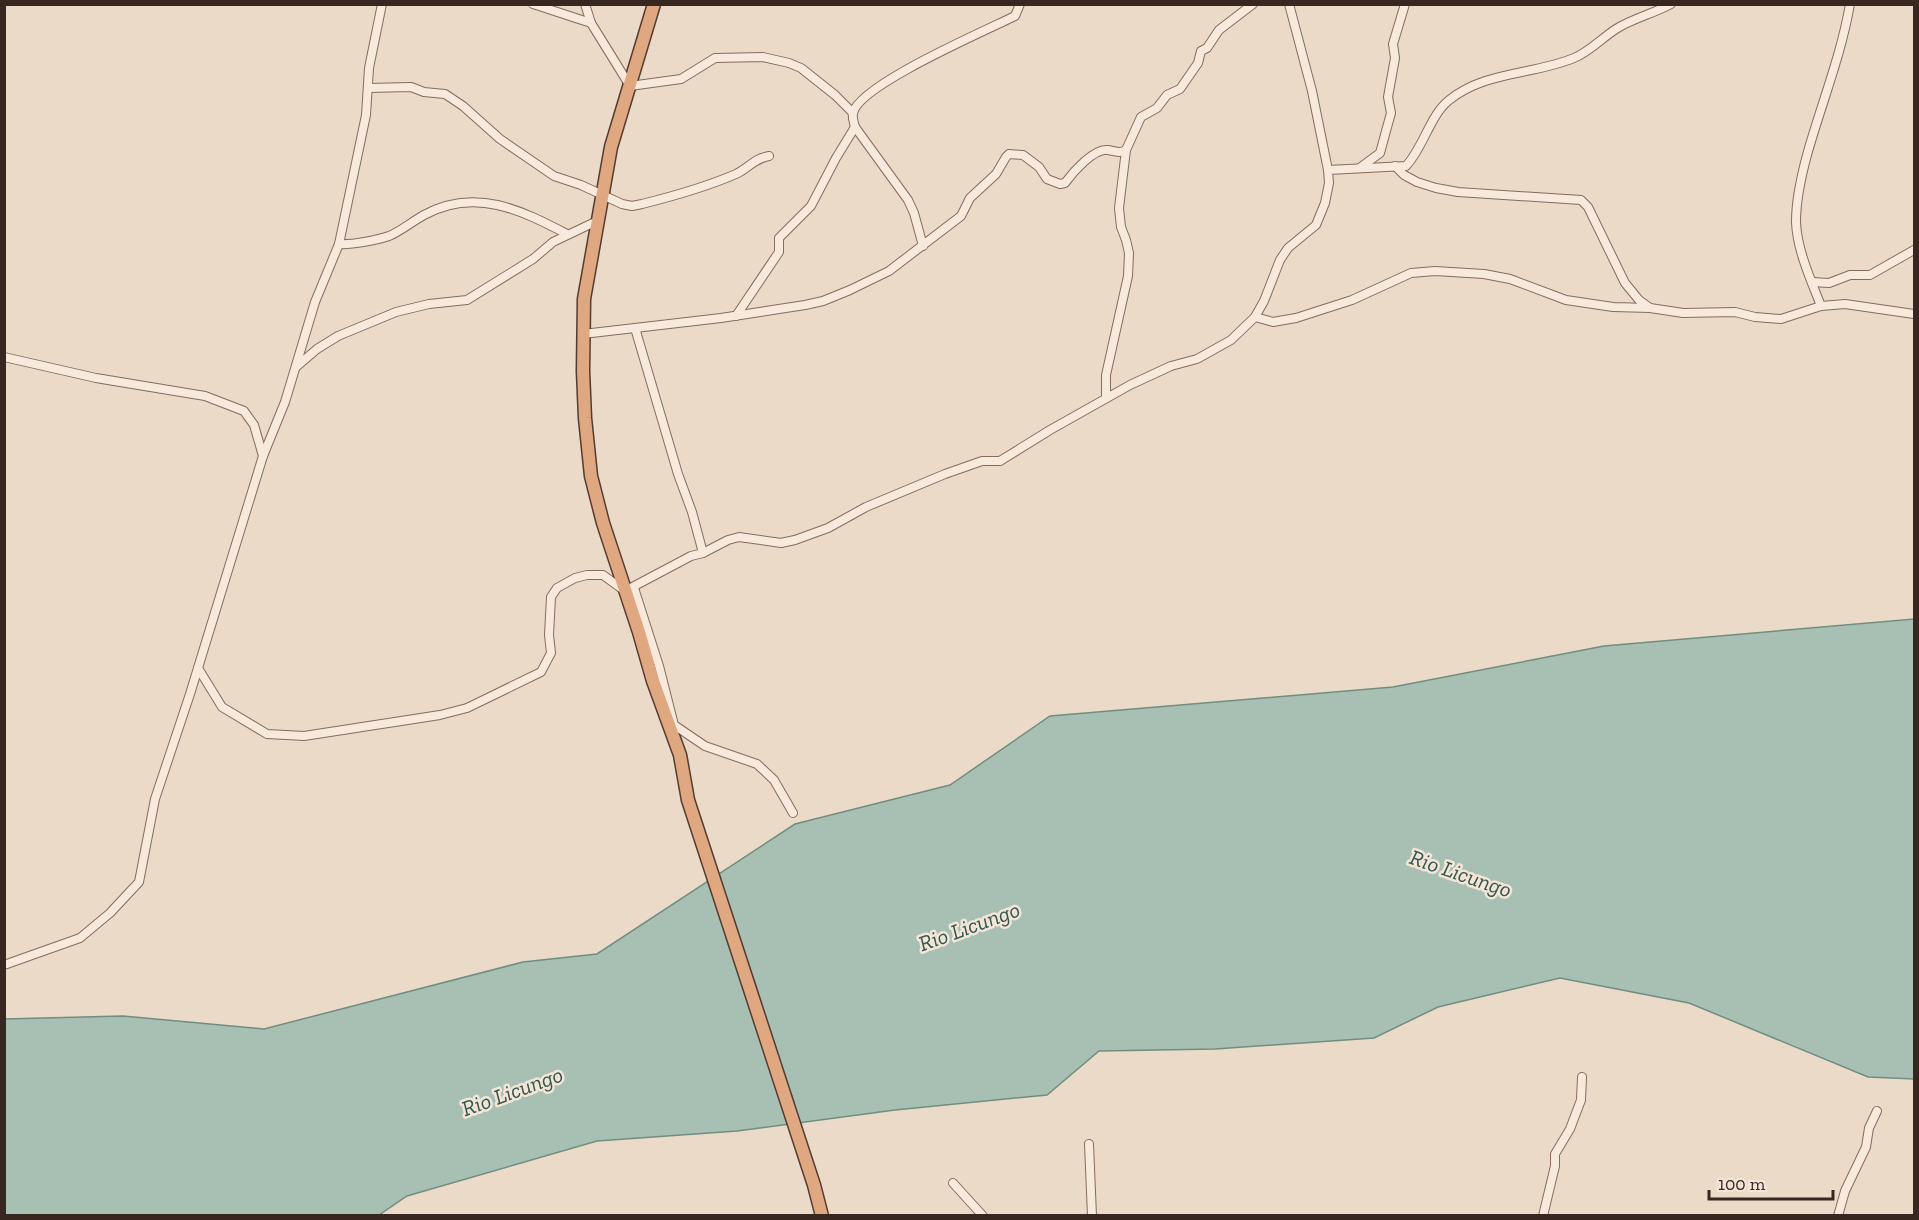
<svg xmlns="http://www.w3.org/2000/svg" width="1919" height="1220" font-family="'Zilla Slab',serif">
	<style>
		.water { fill: #a8c0b4; stroke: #708e80; stroke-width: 1.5 }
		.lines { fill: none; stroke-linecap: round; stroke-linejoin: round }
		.minor-casing { stroke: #866b5e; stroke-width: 10 }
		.trunk-casing { stroke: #543b32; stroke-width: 15 }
		.minor { stroke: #f7e9db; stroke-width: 8 }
		.trunk { stroke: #e0a881; stroke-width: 12 }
		.labels { text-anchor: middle; stroke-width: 5; stroke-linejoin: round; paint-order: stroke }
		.water-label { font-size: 22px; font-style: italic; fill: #31564c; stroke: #f3e5d7 }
	</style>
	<rect width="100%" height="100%" fill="#ebdac8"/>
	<path class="water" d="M 1914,619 L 1914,1079 L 1868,1077 L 1689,1003 L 1560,978 L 1438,1007 L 1374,1038 L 1215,1049 L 1099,1051 L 1047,1095 L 895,1110 L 737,1131 L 597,1141 L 407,1196 L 379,1215 L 5,1216 L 4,1019 L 123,1016 L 264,1029 L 523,962 L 597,954 L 795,824 L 950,785 L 1050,716 L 1393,687 L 1604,646 Z"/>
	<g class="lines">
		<g class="minor-casing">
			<g id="minor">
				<path d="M 533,4 L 591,23 L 630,86 L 681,79 L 715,58 L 763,57 L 789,63 L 801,68 L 835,95 L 853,113"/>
				<path d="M 585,4 L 591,23"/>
				<path d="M 1289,4 L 1312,91 L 1328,170"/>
				<path d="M 368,88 L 411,87 L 424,92 L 445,94 L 463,106 L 500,139 L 554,176 L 581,185 L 622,204 L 632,206 L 642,204 C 674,196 706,187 736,174 C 749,168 753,159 769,156"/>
				<path d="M 1395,166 L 1404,175 L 1417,182 L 1436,188 L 1458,192 L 1581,200 L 1588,207 L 1625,283 L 1639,300 L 1650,308 L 1683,313 L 1735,312 L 1755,317 L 1781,319 L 1821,306 L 1845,304 L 1914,314"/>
				<path d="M 1361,167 L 1380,153 L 1386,131 L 1391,113 L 1388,97 L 1395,58 L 1393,44 L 1405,4"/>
				<path d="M 339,244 C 352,245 377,240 389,236 C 401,231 413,221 424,215 C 475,187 521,210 567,234"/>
				<path d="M 923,246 L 914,213 L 908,200 L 855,127 C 854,123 852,118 853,113 C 859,85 985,31 1015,16 L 1020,4"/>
				<path d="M 1812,282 L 1829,283 L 1850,275 L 1870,275 L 1914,250"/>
				<path d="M 1821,306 C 1811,280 1797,250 1796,222 C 1796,198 1801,177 1807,155 C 1821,105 1841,56 1850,4"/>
				<path d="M 736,316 L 779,252 L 779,238 L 811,206 L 836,158 L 855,127"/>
				<path d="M 1255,317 L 1273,322 L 1296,318 L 1352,300 L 1411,273 L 1435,271 L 1484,274 L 1510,279 L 1566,300 L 1613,307 L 1650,308"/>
				<path d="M 583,334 L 635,328"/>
				<path d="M 4,357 L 96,378 L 205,396 L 244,411 L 254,425 L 263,456"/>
				<path d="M 296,367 L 317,349 L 338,336 L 396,312 L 429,304 L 467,300 L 533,259 L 553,242 L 597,221"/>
				<path d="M 1106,398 L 1106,375 L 1128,276 L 1129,253 L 1126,240 L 1121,227 L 1119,208 L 1126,150"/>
				<path d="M 703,553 L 692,512 L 678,474 L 635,328 L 721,318 L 805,305 L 823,301 L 850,290 L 889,271 L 961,216 L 970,198 L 996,174 L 1006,157 L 1009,154 L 1023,155 L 1039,167 L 1047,179 L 1060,184 L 1065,183 C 1073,172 1094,148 1108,150 C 1116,151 1119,154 1126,150 L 1141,117 L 1157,108 L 1167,95 L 1180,89 L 1198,63 L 1201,51 L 1207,48 L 1219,30 L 1253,4"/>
				<path d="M 634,588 L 659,666 L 674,725 L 705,746 L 757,764 L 774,780 L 793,813"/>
				<path d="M 198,668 L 222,707 L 267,734 L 304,736 L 440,715 L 467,708 L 541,672 L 551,653 L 549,635 L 551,597 L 557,588 L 575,578 L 587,575 L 603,575 L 625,591 L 691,556 L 703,553 L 728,540 L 739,537 L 781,543 L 795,540 L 828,528 L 866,507 L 945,474 L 982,461 L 1000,461 L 1050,430 L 1130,385 L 1171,366 L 1197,359 L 1231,340 L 1255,317 L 1264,301 L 1280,260 L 1288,248 L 1316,225 L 1325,203 L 1329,183 L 1328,170 L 1406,166 C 1423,148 1430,116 1448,101 C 1484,71 1533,75 1574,58 C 1589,52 1602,38 1616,29 C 1633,18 1653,14 1671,4"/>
				<path d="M 4,965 L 80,938 L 110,913 L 139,882 L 155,799 L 190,694 L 263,456 L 285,402 L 315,302 L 339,244 L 366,115 L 369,68 L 382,4"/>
				<path d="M 1089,1144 L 1092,1216"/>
				<path d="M 953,1183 L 983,1216"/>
				<path d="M 1543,1216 L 1555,1166 L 1555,1154 L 1570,1129 L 1581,1100 L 1582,1077"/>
				<path d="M 1838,1216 L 1845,1191 L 1866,1147 L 1869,1128 L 1877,1111"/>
			</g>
		</g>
		<g class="trunk-casing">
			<path id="trunk" d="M 654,4 L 611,147 L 584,299 L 583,371 L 585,418 L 591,476 L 603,523 L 639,632 L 653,681 L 680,755 L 688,800 L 814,1185 L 822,1216"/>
		</g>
		<use href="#minor" class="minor"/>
		<use href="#trunk" class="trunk"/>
	</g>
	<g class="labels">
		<g class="water-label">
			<text transform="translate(1461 873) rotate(19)" y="8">Rio Licungo</text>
			<text transform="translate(969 926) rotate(-20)" y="8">Rio Licungo</text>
			<text transform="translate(512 1091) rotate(-20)" y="8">Rio Licungo</text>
		</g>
	</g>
	<rect width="1919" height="1220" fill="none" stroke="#382721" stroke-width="12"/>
	<path d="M1709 1190v9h124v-9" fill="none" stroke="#382721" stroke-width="3"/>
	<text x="1718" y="1190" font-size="18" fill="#382721" stroke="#f3e5d7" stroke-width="4.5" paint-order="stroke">100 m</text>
</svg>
